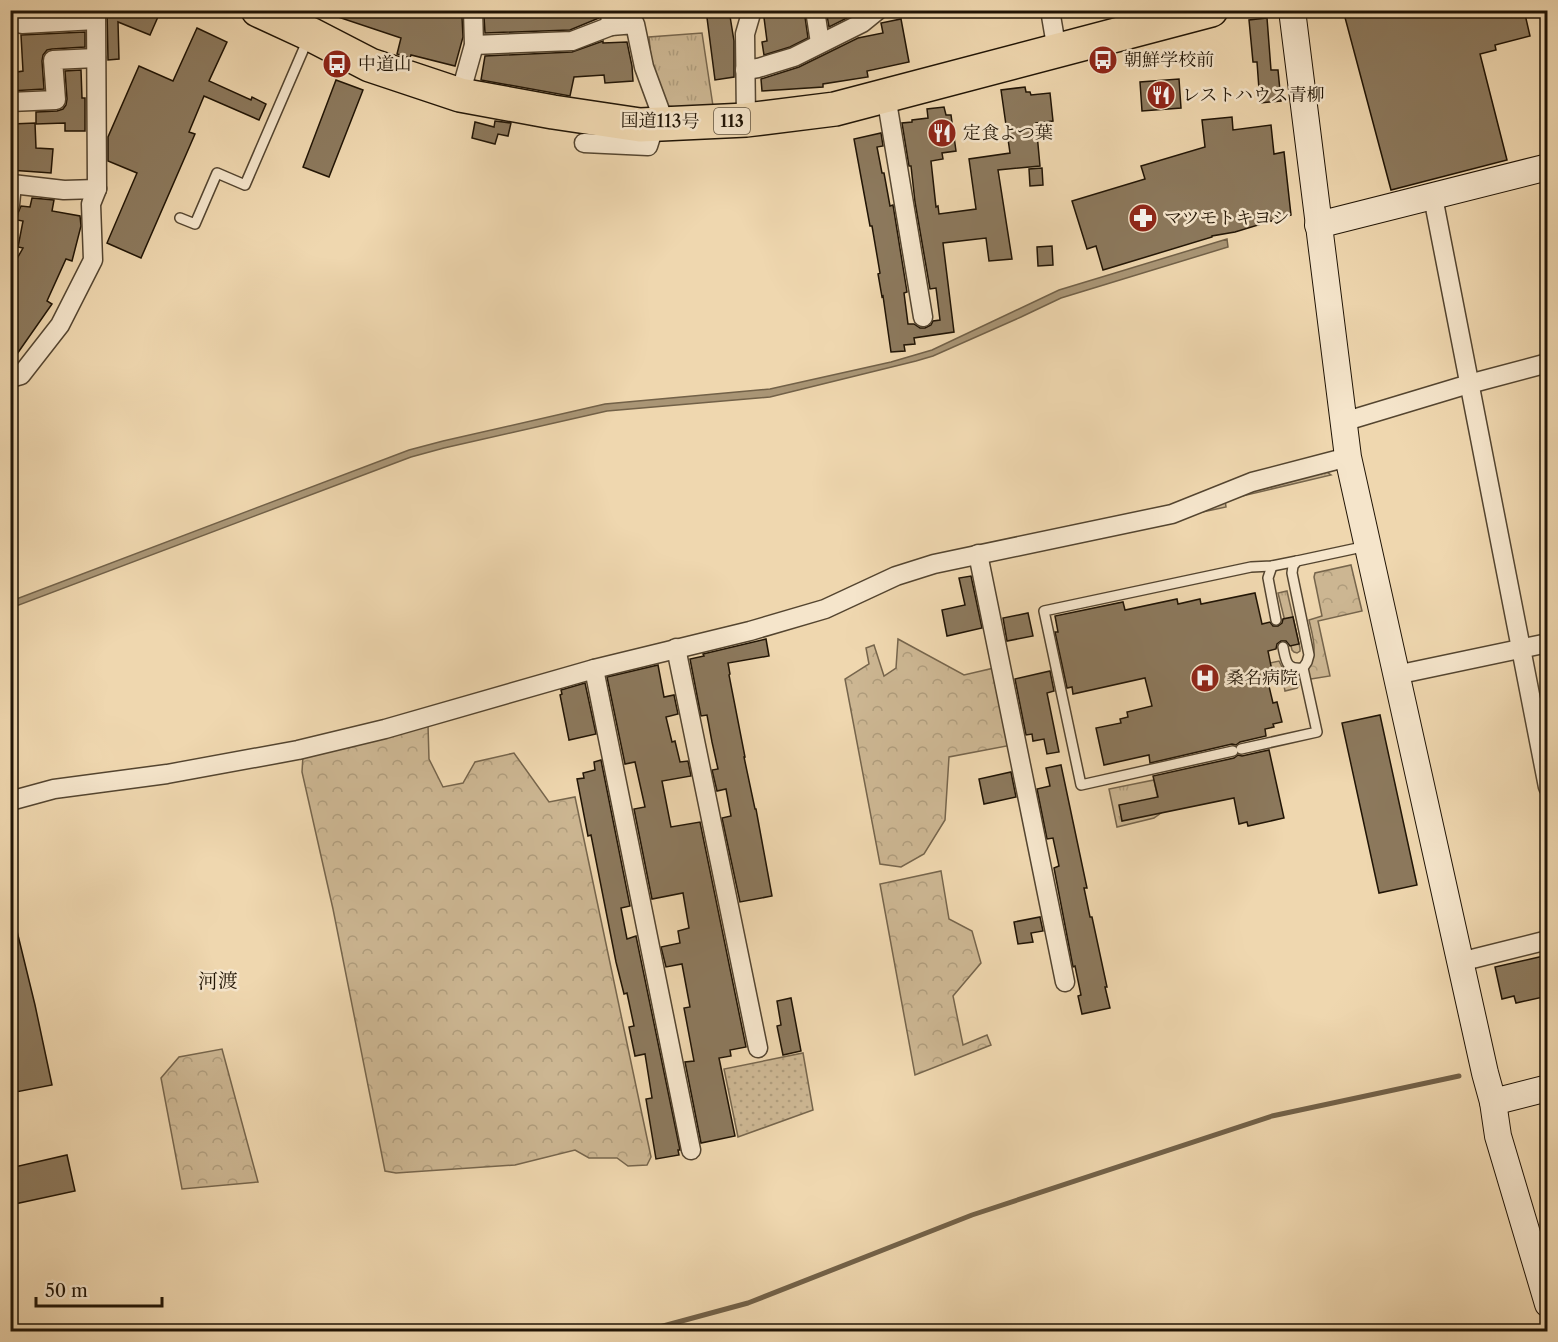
<svg xmlns="http://www.w3.org/2000/svg" width="1558" height="1342" font-family="'Libre Caslon Text','Noto Serif JP',serif">
	<style>
		.grass { fill: url(#grass-tufts); stroke: #76654c; stroke-width: 1.5 }
		.forest { fill: url(#forest-crowns); stroke: #76654c; stroke-width: 1.5 }
		.park { fill: url(#park-dots); stroke: #76654c; stroke-width: 1.5 }
		.water { fill: #a99575; stroke: #726148; stroke-width: 1.5 }
		.lines { fill: none; stroke-linecap: round; stroke-linejoin: round }
		.stream { stroke: #726148; stroke-width: 5 }
		.building { fill: #8c795d; stroke: #201405; stroke-width: 1.5 }
		.lane-casing { stroke: #544530; stroke-width: 12 }
		.street-casing { stroke: #544530; stroke-width: 21 }
		.secondary-casing { stroke: #201405; stroke-width: 28 }
		.highway-casing { stroke: #201405; stroke-width: 36 }
		.lane { stroke: #f5e5cb; stroke-width: 9 }
		.street { stroke: #f5e5cb; stroke-width: 18 }
		.secondary { stroke: #f5e5cb; stroke-width: 26 }
		.highway { stroke: #efd7af; stroke-width: 33 }
		.labels { text-anchor: middle; stroke-width: 5; stroke-linejoin: round; paint-order: stroke }
		.shield { fill: #f5e5cb; stroke: #605340; stroke-width: 1.5 }
		.shield-label { font-size: 16px; font-weight: bold; fill: #201405 }
		.poi-label { font-size: 18px; fill: #201405; stroke: #f5e5cb; text-anchor: start }
		.street-label { font-size: 18px; fill: #201405; stroke: #f5e5cb }
		.neighbourhood-label { font-size: 20px; fill: #201405; stroke: #f5e5cb }
	</style>
	<defs>
		<pattern id="grass-tufts" width="24" height="20" patternUnits="userSpaceOnUse" patternTransform="scale(1.5)"><rect width="24" height="20" fill="#ccb692"/><path d="M3 7l-1-3M5 7V3M7 7l1-3M15 17l-1-3M17 17v-4M19 17l1-3" fill="none" stroke="#af9c7c"/></pattern>
		<pattern id="forest-crowns" width="20" height="18" patternUnits="userSpaceOnUse" patternTransform="scale(1.5)"><rect width="20" height="18" fill="#ccb692"/><path d="M2 6a3 3 0 1 1 6 0M12 15a3 3 0 1 1 6 0" fill="none" stroke="#af9c7c"/></pattern>
		<pattern id="park-dots" width="8" height="8" patternUnits="userSpaceOnUse" patternTransform="scale(1.5)"><rect width="8" height="8" fill="#ccb692"/><path d="M2 2h.1M6 6h.1" fill="none" stroke="#af9c7c" stroke-width="1.8" stroke-linecap="round"/></pattern>
	</defs>
	<rect width="100%" height="100%" fill="#efd7af"/>
	<filter id="stains"><feTurbulence type="fractalNoise" baseFrequency=".00333" numOctaves="4"/><feColorMatrix values="0 0 0 0 .2 0 0 0 0 .09 0 0 0 0 .02 0 0 0 .5 -.17"/></filter>
	<radialGradient id="worn" r=".72"><stop offset=".6" stop-color="#630" stop-opacity="0"/><stop offset="1" stop-color="#630" stop-opacity=".3"/></radialGradient>
	<g class="grass">
		<path d="M 702,33 L 713,106 L 689,108 L 665,106 L 651,59 L 649,37 Z"/>
		<path d="M 1321,468 L 1331,475 L 1225,500 L 1226,507 L 1174,518 L 1252,487 Z"/>
		<path d="M 1287,591 L 1300,648 L 1300,651 L 1297,653 L 1294,652 L 1292,650 L 1278,593 Z"/>
		<path d="M 1279,661 L 1282,667 L 1296,674 L 1299,685 L 1297,688 L 1285,691 L 1283,681 L 1274,683 L 1273,679 L 1270,679 L 1270,677 L 1273,676 L 1270,663 Z"/>
		<path d="M 1154,780 L 1161,813 L 1154,818 L 1117,827 L 1109,789 Z"/>
	</g>
	<g class="forest">
		<path d="M 1351,565 L 1362,611 L 1318,621 L 1330,676 L 1311,679 L 1309,678 L 1307,670 C 1319,654 1313,638 1309,620 L 1322,616 L 1314,577 L 1315,573 Z"/>
		<path d="M 898,639 L 964,675 L 994,668 L 1012,745 L 949,757 L 945,820 L 924,854 L 901,867 L 880,864 L 845,679 L 869,664 L 866,648 L 874,645 L 884,676 L 896,668 Z"/>
		<path d="M 428,725 L 429,759 L 443,787 L 463,783 L 475,762 L 514,753 L 549,802 L 575,797 L 651,1157 L 647,1165 L 628,1166 L 617,1158 L 589,1158 L 575,1150 L 515,1165 L 396,1173 L 385,1171 L 333,909 L 302,772 L 303,755 Z"/>
		<path d="M 941,871 L 949,919 L 972,931 L 981,963 L 953,996 L 963,1045 L 987,1035 L 991,1045 L 915,1075 L 880,884 Z"/>
		<path d="M 222,1049 L 258,1182 L 182,1189 L 161,1078 L 179,1057 Z"/>
	</g>
	<path class="park" d="M 803,1053 L 813,1110 L 738,1137 L 724,1069 Z"/>
	<path class="water" d="M 1227,239 L 1228,247 L 1061,298 L 1021,317 L 933,356 L 916,361 L 770,397 L 607,411 L 444,448 L 411,457 L 11,608 L 11,601 L 409,450 L 443,441 L 605,404 L 770,389 L 891,362 L 932,350 L 1059,290 Z"/>
	<g class="lines">
		<path class="stream" d="M 641,1332 L 748,1303 L 972,1215 L 1272,1116 L 1459,1076"/>
	</g>
	<g class="building">
		<path d="M 107,10 L 161,10 L 150,35 L 118,22 L 119,59 L 108,60 Z"/>
		<path d="M 326,10 L 437,10 L 462,17 L 463,37 L 455,66 L 411,55 L 410,58 L 397,54 L 401,38 L 326,13 Z"/>
		<path d="M 493,10 L 599,10 L 599,18 L 570,30 L 485,33 L 484,17 L 494,17 Z"/>
		<path d="M 706,10 L 729,10 L 734,41 L 734,77 L 715,80 Z"/>
		<path d="M 763,10 L 804,10 L 808,38 L 790,47 L 764,55 L 762,42 L 767,41 Z"/>
		<path d="M 826,10 L 849,10 L 849,17 L 829,27 Z"/>
		<path d="M 1343,10 L 1524,10 L 1530,36 L 1495,45 L 1496,50 L 1480,54 L 1507,160 L 1391,190 Z"/>
		<path d="M 1267,18 L 1271,70 L 1278,70 L 1281,101 L 1260,103 L 1257,62 L 1253,62 L 1249,20 Z"/>
		<path d="M 901,19 L 909,62 L 867,71 L 868,77 L 823,84 L 823,87 L 762,91 L 761,79 L 799,67 L 858,38 L 883,33 L 881,23 Z"/>
		<path d="M 197,28 L 227,42 L 209,81 L 251,100 L 252,97 L 266,104 L 259,120 L 204,96 L 189,132 L 195,134 L 141,258 L 107,243 L 137,173 L 108,161 L 108,137 L 139,66 L 173,81 Z"/>
		<path d="M 85,32 L 85,47 L 52,49 L 47,50 L 43,55 L 42,61 L 44,89 L 10,91 L 10,78 L 17,78 L 17,72 L 23,71 L 21,35 Z"/>
		<path d="M 603,41 L 603,43 L 627,42 L 632,66 L 633,81 L 605,83 L 604,75 L 574,77 L 570,96 L 481,80 L 485,56 L 572,52 Z"/>
		<path d="M 81,70 L 82,98 L 85,98 L 85,131 L 65,131 L 65,123 L 36,124 L 36,112 L 57,111 L 63,109 L 66,105 L 67,99 L 65,71 Z"/>
		<path d="M 1179,79 L 1181,108 L 1142,111 L 1140,82 Z"/>
		<path d="M 336,80 L 363,90 L 329,177 L 303,167 Z"/>
		<path d="M 1025,87 L 1026,92 L 1030,92 L 1031,95 L 1050,93 L 1053,121 L 1036,123 L 1040,166 L 998,170 L 1012,259 L 989,261 L 986,238 L 943,243 L 954,332 L 914,338 L 915,344 L 904,345 L 905,351 L 891,352 L 883,296 L 882,297 L 878,274 L 880,273 L 872,226 L 870,226 L 854,139 L 881,133 L 883,146 L 877,147 L 882,173 L 884,173 L 890,206 L 893,205 L 907,292 L 904,293 L 908,324 L 914,324 L 920,328 L 925,328 L 931,325 L 933,321 L 940,320 L 936,288 L 930,289 L 915,202 L 911,166 L 909,166 L 902,123 L 912,122 L 912,120 L 928,118 L 927,109 L 944,107 L 946,115 L 951,115 L 956,151 L 942,153 L 943,159 L 931,161 L 936,207 L 938,206 L 939,214 L 976,209 L 969,159 L 1010,153 L 1001,90 Z"/>
		<path d="M 1232,117 L 1233,130 L 1271,125 L 1274,154 L 1284,152 L 1291,215 L 1235,232 L 1212,236 L 1212,237 L 1103,270 L 1096,246 L 1087,249 L 1072,201 L 1145,179 L 1141,166 L 1205,147 L 1202,120 Z"/>
		<path d="M 495,121 L 511,123 L 508,136 L 498,134 L 495,144 L 472,138 L 475,122 L 494,127 Z"/>
		<path d="M 35,123 L 36,148 L 53,149 L 51,173 L 10,170 L 10,149 L 13,149 L 12,124 Z"/>
		<path d="M 1042,168 L 1043,185 L 1030,186 L 1029,169 Z"/>
		<path d="M 32,198 L 54,200 L 52,211 L 80,216 L 81,226 L 72,261 L 66,259 L 47,301 L 52,304 L 10,364 L 10,271 L 23,248 L 18,247 L 23,221 L 17,220 L 18,213 L 21,206 L 30,207 Z"/>
		<path d="M 1052,246 L 1053,265 L 1038,266 L 1037,247 Z"/>
		<path d="M 971,576 L 982,628 L 947,636 L 942,610 L 965,605 L 959,578 Z"/>
		<path d="M 1255,593 L 1262,624 L 1270,622 L 1273,626 L 1278,626 L 1282,623 L 1283,619 L 1293,617 L 1299,644 L 1290,646 L 1286,641 L 1281,641 L 1277,644 L 1276,649 L 1268,651 L 1273,676 L 1267,678 L 1273,703 L 1277,702 L 1282,722 L 1273,724 L 1274,727 L 1265,729 L 1266,736 L 1240,742 L 1236,745 L 1232,744 L 1150,763 L 1149,755 L 1104,765 L 1096,728 L 1121,723 L 1120,719 L 1128,717 L 1127,712 L 1152,706 L 1145,678 L 1073,694 L 1072,687 L 1067,688 L 1055,632 L 1058,632 L 1055,616 L 1123,602 L 1125,610 L 1177,599 L 1178,604 L 1200,599 L 1201,604 Z"/>
		<path d="M 1028,613 L 1033,636 L 1007,641 L 1003,618 Z"/>
		<path d="M 766,639 L 769,656 L 728,663 L 730,674 L 729,675 L 745,757 L 744,757 L 755,809 L 756,809 L 772,896 L 740,902 L 722,818 L 731,816 L 726,789 L 717,791 L 712,770 L 718,769 L 712,742 L 707,715 L 701,716 L 690,659 L 704,656 L 703,654 Z"/>
		<path d="M 658,665 L 664,697 L 674,695 L 678,714 L 666,717 L 672,742 L 675,741 L 680,762 L 688,761 L 691,776 L 662,781 L 671,827 L 700,822 L 746,1047 L 730,1050 L 731,1056 L 719,1058 L 735,1136 L 701,1143 L 685,1062 L 694,1061 L 684,1008 L 690,1007 L 682,964 L 666,967 L 661,947 L 680,943 L 678,931 L 689,928 L 683,893 L 652,899 L 634,809 L 645,807 L 635,762 L 625,764 L 607,677 Z"/>
		<path d="M 1050,671 L 1054,691 L 1047,693 L 1059,752 L 1047,754 L 1044,739 L 1033,741 L 1032,734 L 1026,735 L 1015,679 Z"/>
		<path d="M 585,683 L 596,734 L 569,740 L 560,695 L 562,694 L 561,690 Z"/>
		<path d="M 1380,715 L 1417,885 L 1379,893 L 1342,723 Z"/>
		<path d="M 1269,750 L 1284,818 L 1248,826 L 1247,822 L 1239,824 L 1234,798 L 1122,821 L 1119,805 L 1158,797 L 1153,776 L 1234,758 L 1238,755 L 1242,756 Z"/>
		<path d="M 601,760 L 630,906 L 621,908 L 627,939 L 636,936 L 680,1150 L 678,1150 L 679,1155 L 656,1159 L 646,1099 L 652,1098 L 645,1054 L 635,1056 L 629,1027 L 634,1026 L 627,993 L 624,994 L 616,962 L 591,835 L 588,836 L 577,779 L 584,778 L 583,773 L 595,770 L 594,762 Z"/>
		<path d="M 1061,765 L 1087,888 L 1084,888 L 1090,917 L 1092,917 L 1107,987 L 1105,987 L 1110,1008 L 1082,1014 L 1078,996 L 1081,995 L 1075,966 L 1073,967 L 1054,868 L 1059,866 L 1053,838 L 1047,839 L 1037,789 L 1050,786 L 1046,768 Z"/>
		<path d="M 1011,772 L 1016,797 L 984,804 L 979,779 Z"/>
		<path d="M 1040,917 L 1043,931 L 1031,933 L 1033,942 L 1018,944 L 1014,922 Z"/>
		<path d="M 10,927 L 16,927 L 35,1005 L 52,1085 L 16,1092 L 10,1068 Z"/>
		<path d="M 1548,955 L 1548,996 L 1516,1003 L 1514,996 L 1502,999 L 1495,967 Z"/>
		<path d="M 791,998 L 801,1051 L 783,1055 L 777,1026 L 781,1025 L 777,1001 Z"/>
		<path d="M 67,1155 L 75,1191 L 10,1205 L 10,1168 Z"/>
	</g>
	<g class="lines">
		<g class="lane-casing">
			<g id="lane">
				<path d="M 180,218 L 195,224 L 217,173 L 245,185 L 308,39"/>
				<path d="M 1272,566 L 1268,578 L 1276,620"/>
				<path d="M 1283,647 C 1286,661 1286,670 1303,668"/>
				<path d="M 1241,749 L 1317,732 L 1303,668 L 1307,662 L 1309,655 L 1292,573 L 1293,566 L 1297,561 L 1367,546"/>
				<path d="M 1233,751 L 1081,785 L 1044,611 L 1251,567 L 1272,566 L 1297,561"/>
			</g>
		</g>
		<g class="street-casing">
			<g id="street">
				<path d="M 96,10 L 97,189"/>
				<path d="M 610,10 L 611,26 L 635,24 L 644,67 L 665,124"/>
				<path d="M 815,10 L 820,43"/>
				<path d="M 1050,10 L 1057,51"/>
				<path d="M 22,24 L 96,20"/>
				<path d="M 474,45 L 572,41 L 611,26"/>
				<path d="M 745,70 L 758,68 L 794,57 L 862,23 L 878,10"/>
				<path d="M 460,95 L 474,45 L 473,10"/>
				<path d="M 886,96 L 923,317"/>
				<path d="M 10,102 L 56,100 L 53,60 L 96,58"/>
				<path d="M 746,120 L 745,34 L 752,10"/>
				<path d="M 584,143 L 648,146 L 655,124"/>
				<path d="M 10,184 L 12,184 L 10,205"/>
				<path d="M 1433,197 L 1548,787"/>
				<path d="M 10,378 L 21,375 L 60,325 L 93,260 L 91,204 L 97,189 L 64,190 L 12,184"/>
				<path d="M 1343,422 L 1469,384 L 1548,363"/>
				<path d="M 978,554 L 1065,982"/>
				<path d="M 676,648 L 758,1048"/>
				<path d="M 594,669 L 691,1150"/>
				<path d="M 1396,675 L 1548,643"/>
				<path d="M 10,801 L 54,789 L 167,774 L 298,750 L 385,729 L 594,669 L 750,631 L 825,609 L 896,576 L 934,564 L 1172,514 L 1252,482 L 1348,457"/>
				<path d="M 1460,962 L 1548,940"/>
			</g>
		</g>
		<g class="secondary-casing">
			<g id="secondary">
				<path d="M 1292,10 L 1348,457 L 1485,1073 L 1493,1102 L 1498,1136 L 1548,1304"/>
				<path d="M 1318,225 L 1548,167"/>
				<path d="M 1493,1102 L 1548,1088"/>
			</g>
		</g>
		<g class="highway-casing">
			<path id="highway" d="M 258,10 L 310,34 L 370,65 L 460,95 L 553,112 L 640,125 L 746,120 L 835,109 L 1211,10"/>
		</g>
		<use href="#lane" class="lane"/>
		<use href="#street" class="street"/>
		<use href="#secondary" class="secondary"/>
		<use href="#highway" class="highway"/>
	</g>
	<defs>
		<g id="bus-disc" transform="scale(1.5)"><circle r="9.5" fill="#8f2418" stroke="#f5e5cb"/><path d="M-5-6H5V4H4V6H2V4H-2V6H-4V4H-5ZM-3.5-4V0h7V-4ZM-3.5 1.2v1.5H-2V1.2ZM2 1.2v1.5H3.5V1.2Z" fill="#fff"/></g>
		<g id="restaurant-disc" transform="scale(1.5)"><circle r="9.5" fill="#8f2418" stroke="#f5e5cb"/><path d="M-5-6h1v4h1v-4h1v4h1v-4h1v5L-1.5 .5V6h-2V.5L-5-1ZM5-6V6H3V1.5H1.5Q1.5-4 5-6Z" fill="#fff"/></g>
		<g id="pharmacy-disc" transform="scale(1.5)"><circle r="9.5" fill="#8f2418" stroke="#f5e5cb"/><path d="M-2-6h4v4h4v4h-4v4h-4v-4h-4v-4h4Z" fill="#fff"/></g>
		<g id="hospital-disc" transform="scale(1.5)"><circle r="9.5" fill="#8f2418" stroke="#f5e5cb"/><path d="M-5-5h3v3.5h4V-5h3V5h-3V1.5h-4V5h-3Z" fill="#fff"/></g>
	</defs>
	<g fill-rule="evenodd">
		<use href="#bus-disc" x="1103" y="60"/>
		<use href="#bus-disc" x="337" y="64"/>
		<use href="#restaurant-disc" x="1161" y="95"/>
		<use href="#restaurant-disc" x="942" y="133"/>
		<use href="#pharmacy-disc" x="1143" y="218"/>
		<use href="#hospital-disc" x="1205" y="678"/>
	</g>
	<g class="labels">
		<rect class="shield" x="714" y="108" width="36" height="26" rx="4.5"/>
		<g class="shield-label">
			<text x="732" y="127">113</text>
		</g>
		<g class="poi-label">
			<text x="1124" y="66">朝鮮学校前</text>
			<text x="358" y="70">中道山</text>
			<text x="1182" y="101">レストハウス青柳</text>
			<text x="963" y="139">定食よつ葉</text>
			<text x="1164" y="224">マツモトキヨシ</text>
			<text x="1226" y="684">桑名病院</text>
		</g>
		<g class="street-label">
			<text transform="translate(660 121) rotate(1)" y="6">国道113号</text>
		</g>
		<g class="neighbourhood-label">
			<text x="218" y="988">河渡</text>
		</g>
	</g>
	<rect width="1558" height="1342" fill="none" stroke="#efd7af" stroke-width="36"/>
	<rect x="12" y="12" width="1534" height="1318" fill="none" stroke="#201405" stroke-width="3"/>
	<rect x="18" y="18" width="1522" height="1306" fill="none" stroke="#201405" stroke-width="1.5"/>
	<path d="M36 1297v9h126v-9" fill="none" stroke="#201405" stroke-width="3"/>
	<text x="45" y="1297" font-size="18" fill="#201405" stroke="#f5e5cb" stroke-width="4.5" paint-order="stroke">50 m</text>
	<rect width="100%" height="100%" filter="url(#stains)"/>
	<rect width="100%" height="100%" fill="url(#worn)"/>
</svg>
